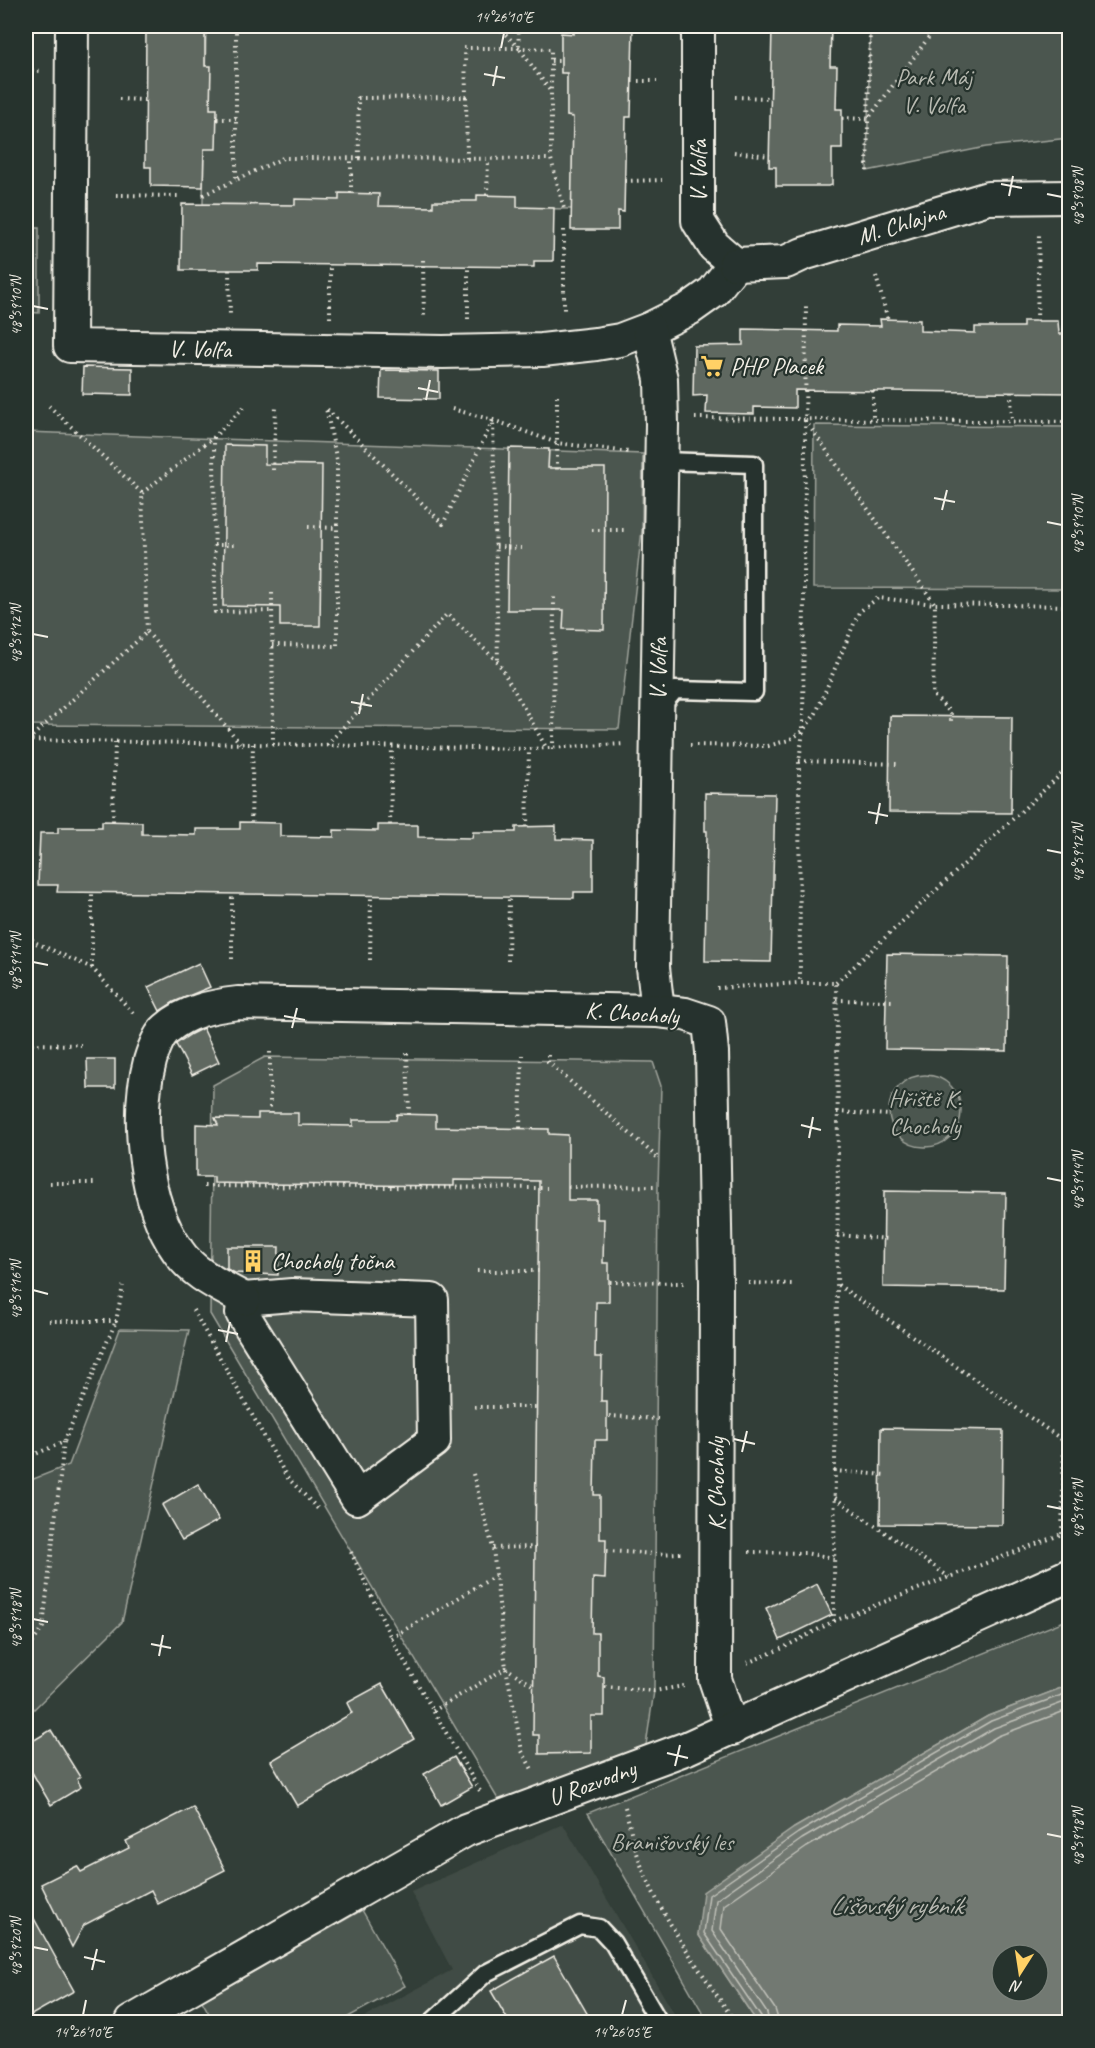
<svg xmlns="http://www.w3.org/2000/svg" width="1095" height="2048" font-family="Caveat,sans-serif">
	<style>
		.built { fill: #404b44 }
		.green { fill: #4c564f; stroke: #a0a49c; stroke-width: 1.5 }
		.water { fill: #727972; stroke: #a6a9a1; stroke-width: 1.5; fill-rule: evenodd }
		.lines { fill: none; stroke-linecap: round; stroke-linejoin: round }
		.shore { stroke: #c0c1b9; stroke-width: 1.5 }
		.building { fill: #5f6861; stroke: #f4f1e8; stroke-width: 1.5 }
		.service-casing { stroke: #f4f1e8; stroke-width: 21 }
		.minor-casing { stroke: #f4f1e8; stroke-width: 36 }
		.path { stroke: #f4f1e8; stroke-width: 4; stroke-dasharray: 1.5 4.5; stroke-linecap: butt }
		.service { stroke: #26332d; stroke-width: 16 }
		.minor { stroke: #26332d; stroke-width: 32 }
		.ticks { fill: none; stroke: #f4f1e8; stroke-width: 2 }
		.labels { text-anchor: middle; stroke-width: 4.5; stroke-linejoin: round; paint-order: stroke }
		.park-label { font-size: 24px; fill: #b9bbb2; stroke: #26332d }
		.street-label { font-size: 24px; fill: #f4f1e8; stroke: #26332d }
		.poi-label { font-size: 24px; fill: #f4f1e8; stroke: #26332d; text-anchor: start }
		.water-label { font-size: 26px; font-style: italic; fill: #babbb3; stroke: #26332d }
		.neatline { fill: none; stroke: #f4f1e8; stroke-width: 2 }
		.ticks-label { font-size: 15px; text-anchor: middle; fill: #f4f1e8 }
	</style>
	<rect width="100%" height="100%" fill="#323e38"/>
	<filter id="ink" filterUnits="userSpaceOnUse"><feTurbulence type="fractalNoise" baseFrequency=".0167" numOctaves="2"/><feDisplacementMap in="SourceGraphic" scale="12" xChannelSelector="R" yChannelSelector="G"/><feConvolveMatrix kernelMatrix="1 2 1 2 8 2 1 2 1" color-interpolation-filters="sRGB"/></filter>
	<g filter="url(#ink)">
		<path class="built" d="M 563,1824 L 679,2022 L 355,2022 L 452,1970 L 411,1892 Z"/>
		<g class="green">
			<path d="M 206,26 L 574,26 L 574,34 L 561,34 L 561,72 L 567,73 L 567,116 L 573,117 L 572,209 L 203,204 Z"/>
			<path d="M 870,26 L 1069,26 L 1069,138 L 986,147 L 867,171 Z"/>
			<path d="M 26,228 L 39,228 L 39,313 L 26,312 Z"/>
			<path d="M 814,425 L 1069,427 L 1069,589 L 813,588 Z"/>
			<path d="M 26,432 L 643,454 L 642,530 L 619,729 L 26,725 Z"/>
			<path d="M 265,1057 L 653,1062 L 661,1086 L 658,1186 L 654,1691 L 646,1745 L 502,1806 L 210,1314 L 213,1085 Z"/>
			<circle cx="925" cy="1111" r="36"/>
			<path d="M 120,1329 L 189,1330 L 122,1622 L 26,1717 L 26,1482 L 69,1465 Z"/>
			<path d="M 1069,1619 L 1069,1685 L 988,1716 L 794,1828 L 698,1934 L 757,2022 L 708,2022 L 588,1813 Z"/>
			<path d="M 362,1910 L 405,1986 L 339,2022 L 214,2022 L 202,2001 Z"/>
		</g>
		<path class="water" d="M 1069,1685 L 1069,2022 L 757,2022 L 698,1934 L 703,1892 L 794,1828 L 988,1716 ZM 1002,1955 L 1038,1955 L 1038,1991 L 1002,1991 Z"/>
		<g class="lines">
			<g class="shore">
				<path d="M 762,2022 L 761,2017 L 704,1933 L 709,1895 L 798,1833 L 991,1721 L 1070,1692"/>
				<path d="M 769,2022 L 767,2013 L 712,1931 L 716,1900 L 802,1839 L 994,1728 L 1070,1700"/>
				<path d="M 779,2022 L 775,2009 L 721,1929 L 724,1905 L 807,1847 L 998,1736 L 1070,1709"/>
			</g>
		</g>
		<g class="building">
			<path d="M 146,26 L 205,26 L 205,66 L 211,66 L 210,109 L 217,109 L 216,149 L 204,149 L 203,187 L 151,186 L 151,167 L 145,167 Z"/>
			<path d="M 574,26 L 633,26 L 631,117 L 626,117 L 624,212 L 618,211 L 618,230 L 571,230 L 573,117 L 567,116 L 567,73 L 561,73 L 561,33 L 574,34 Z"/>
			<path d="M 772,26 L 831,26 L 830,66 L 837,66 L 836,109 L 842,109 L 842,149 L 832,149 L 832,185 L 829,186 L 776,186 L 776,167 L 769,167 Z"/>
			<path d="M 339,193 L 379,194 L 378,206 L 433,207 L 433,201 L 477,201 L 477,195 L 517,196 L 517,207 L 554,208 L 553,261 L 534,261 L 534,267 L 258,264 L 258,270 L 181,270 L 182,204 L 295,205 L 295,199 L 339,200 Z"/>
			<path d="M 880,319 L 920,320 L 920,331 L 975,333 L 975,327 L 1023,327 L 1023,321 L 1058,321 L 1059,334 L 1070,334 L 1070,393 L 795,390 L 795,408 L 754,407 L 754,414 L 706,413 L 707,395 L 693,396 L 694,346 L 743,345 L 743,329 L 837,331 L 837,325 L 881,326 Z"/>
			<path d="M 83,367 L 132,368 L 132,395 L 82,394 Z"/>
			<path d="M 381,370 L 439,371 L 439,399 L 380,398 Z"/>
			<path d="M 225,445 L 265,446 L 265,464 L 322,465 L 320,626 L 280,626 L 280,607 L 223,606 Z"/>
			<path d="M 509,448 L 549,449 L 548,468 L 605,468 L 604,630 L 563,629 L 564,610 L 507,610 Z"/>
			<path d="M 890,716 L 1012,717 L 1011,813 L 889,812 Z"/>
			<path d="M 705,793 L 775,794 L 771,962 L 705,961 L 707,831 L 705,831 Z"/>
			<path d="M 102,821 L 142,822 L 142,834 L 196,835 L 196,829 L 240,829 L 240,822 L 280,823 L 280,836 L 334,837 L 334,830 L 378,831 L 378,825 L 418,825 L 418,837 L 472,838 L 473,832 L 516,832 L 516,827 L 556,826 L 556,839 L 593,840 L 593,892 L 574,892 L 574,898 L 159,893 L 57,892 L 58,885 L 38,885 L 40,833 L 58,833 L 58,827 L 102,827 Z"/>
			<path d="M 887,954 L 1008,956 L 1007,1051 L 885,1049 Z"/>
			<path d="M 199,963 L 210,987 L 174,1002 L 160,1011 L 148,987 Z"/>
			<path d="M 203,1028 L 219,1062 L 192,1075 L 176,1044 L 191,1034 Z"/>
			<path d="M 87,1059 L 115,1059 L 115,1088 L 88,1088 Z"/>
			<path d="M 258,1113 L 298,1113 L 298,1125 L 353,1126 L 353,1120 L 396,1120 L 397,1114 L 436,1115 L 436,1127 L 549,1129 L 549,1134 L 568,1135 L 568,1200 L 597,1200 L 597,1219 L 604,1219 L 603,1263 L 609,1263 L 609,1302 L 596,1302 L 595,1357 L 602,1357 L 601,1401 L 607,1401 L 607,1440 L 595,1440 L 594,1495 L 600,1495 L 600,1539 L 606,1539 L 605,1579 L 593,1578 L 592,1633 L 598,1633 L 598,1676 L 604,1677 L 604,1716 L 591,1716 L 591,1753 L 539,1754 L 539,1735 L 533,1735 L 539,1181 L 454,1180 L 454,1186 L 260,1184 L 214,1183 L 214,1177 L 196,1177 L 196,1124 L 218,1125 L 215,1118 L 258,1119 Z"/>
			<path d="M 884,1191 L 1006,1193 L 1004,1289 L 883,1287 Z"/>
			<path d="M 227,1247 L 279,1247 L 278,1275 L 235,1273 L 227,1269 Z"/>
			<path d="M 881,1428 L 1003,1430 L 1002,1525 L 880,1524 Z"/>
			<path d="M 198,1484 L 219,1520 L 182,1540 L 162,1505 Z"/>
			<path d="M 817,1584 L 832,1615 L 780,1640 L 766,1608 Z"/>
			<path d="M 382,1684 L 414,1739 L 297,1806 L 271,1761 L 352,1713 L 347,1703 Z"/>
			<path d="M 51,1730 L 80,1777 L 77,1779 L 81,1787 L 51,1805 L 26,1762 L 26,1745 Z"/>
			<path d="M 454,1757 L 472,1787 L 441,1805 L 424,1774 Z"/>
			<path d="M 193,1807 L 225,1870 L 158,1904 L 151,1890 L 84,1925 L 72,1947 L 41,1884 L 77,1866 L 81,1872 L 129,1848 L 126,1841 Z"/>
			<path d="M 26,1904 L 74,1991 L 26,2018 Z"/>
			<path d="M 554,1956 L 592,2022 L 509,2022 L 491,1991 Z"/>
		</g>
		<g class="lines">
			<g class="service-casing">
				<g id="service">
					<path d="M 659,709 L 675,690 L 754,692 L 754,464 L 662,461"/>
					<path d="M 432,2022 L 486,1973 L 580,1925 L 599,1928 L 613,1943 L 659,2022"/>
				</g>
			</g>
			<g class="minor-casing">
				<g id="minor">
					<path d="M 72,26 L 70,346 L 443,352 L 542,350 L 596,344 L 620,340 L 649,329 L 689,309 L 713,292 L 735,264"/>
					<path d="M 698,26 L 698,221 L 714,246 L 735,264"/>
					<path d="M 735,264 L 786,262 L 803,254 L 988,198 L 1070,197"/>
					<path d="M 649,329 L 661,379 L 662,424 L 653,967 L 658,1011"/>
					<path d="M 292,1295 L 432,1300 L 434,1441 L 357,1498 L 242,1313 L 244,1299 Z"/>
					<path d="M 244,1299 C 221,1286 193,1274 178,1251 C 144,1203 135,1117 150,1061 C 153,1051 158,1036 166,1029 C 186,1011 213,1006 238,1003 L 658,1011 L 685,1014 L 709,1022 L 712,1052 L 716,1283 L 715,1679 L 732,1729"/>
					<path d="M 131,2022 L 466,1830 L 687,1748 L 1070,1575"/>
				</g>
			</g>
			<g class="path">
				<path d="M 236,26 L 236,180 L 283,158 L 551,159"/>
				<path d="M 497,26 L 519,48 L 551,49 L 551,159 L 564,209"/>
				<path d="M 518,26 L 519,48 L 551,92"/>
				<path d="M 551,61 L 561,61"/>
				<path d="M 26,70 L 40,71"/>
				<path d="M 632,81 L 657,81"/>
				<path d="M 466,97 L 465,48 L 519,48"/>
				<path d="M 735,97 L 771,98"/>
				<path d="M 119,99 L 145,100"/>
				<path d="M 842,118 L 868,119 L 937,26"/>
				<path d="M 217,119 L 236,119"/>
				<path d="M 734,152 L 770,156"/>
				<path d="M 359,158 L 358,98 L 466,97 L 467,159"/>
				<path d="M 867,171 L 870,26"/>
				<path d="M 625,181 L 662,180"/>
				<path d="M 351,193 L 351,158"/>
				<path d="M 116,195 L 182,196"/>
				<path d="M 203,195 L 236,180"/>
				<path d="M 487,195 L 488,159"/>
				<path d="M 26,207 L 37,207"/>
				<path d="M 564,230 L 564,312"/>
				<path d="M 423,260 L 424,319"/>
				<path d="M 229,270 L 230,316"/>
				<path d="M 876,276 L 888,320"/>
				<path d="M 330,318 L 330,265"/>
				<path d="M 468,319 L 468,266"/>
				<path d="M 1037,321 L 1039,235"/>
				<path d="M 873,391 L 873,420"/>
				<path d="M 1011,392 L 1012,421"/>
				<path d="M 557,396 L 557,474"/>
				<path d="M 452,409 L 493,420 L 557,443 L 629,452"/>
				<path d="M 695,418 L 1070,422"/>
				<path d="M 805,420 L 935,604 L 933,695 L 951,713 L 951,723"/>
				<path d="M 214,437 L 215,612 L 272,611"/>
				<path d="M 273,470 L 276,407"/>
				<path d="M 142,493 L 214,437 L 244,407"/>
				<path d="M 308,527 L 337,528"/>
				<path d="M 592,530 L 627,530"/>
				<path d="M 214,545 L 237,545"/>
				<path d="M 496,547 L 521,548"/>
				<path d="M 272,593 L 273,745"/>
				<path d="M 147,632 L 240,743"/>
				<path d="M 272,645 L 337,646 L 337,462 L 326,408 L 443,524 L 493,420 L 498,662"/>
				<path d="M 26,740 L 529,749 L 624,744"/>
				<path d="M 327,745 L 447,614 L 498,662 L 547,749"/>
				<path d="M 690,745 L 768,746 L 789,740 L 803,731 L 816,713 L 859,612 L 878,598 L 935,604 L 1070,606"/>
				<path d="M 553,749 L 554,596"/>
				<path d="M 799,761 L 897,764"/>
				<path d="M 113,821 L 115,742"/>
				<path d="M 251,823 L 253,744"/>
				<path d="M 390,825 L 392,747"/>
				<path d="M 527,827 L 529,750"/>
				<path d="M 26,842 L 31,864"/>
				<path d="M 27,842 L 28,740 L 147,632 L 142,493 L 49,406"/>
				<path d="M 31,886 L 30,937 L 34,942 L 92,968 L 135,1015"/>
				<path d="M 232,959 L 232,894"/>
				<path d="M 370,960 L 371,896"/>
				<path d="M 508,961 L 509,897"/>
				<path d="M 92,968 L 92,892"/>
				<path d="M 836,983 L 1070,766"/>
				<path d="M 717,988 L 800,983"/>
				<path d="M 836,1000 L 893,1001"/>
				<path d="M 26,1044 L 81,1045"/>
				<path d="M 270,1052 L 270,1113"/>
				<path d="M 407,1053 L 409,1114"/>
				<path d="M 548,1055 L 548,1062 L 659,1159"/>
				<path d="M 837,1112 L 889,1115"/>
				<path d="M 520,1128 L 522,1055"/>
				<path d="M 1070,1132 L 1064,1441 L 1070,1441"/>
				<path d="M 50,1183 L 98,1183"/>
				<path d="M 204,1186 L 547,1188"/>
				<path d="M 568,1187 L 658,1186"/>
				<path d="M 837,1235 L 889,1239"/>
				<path d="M 477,1271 L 539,1271"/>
				<path d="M 610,1282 L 684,1283"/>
				<path d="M 748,1283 L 795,1284"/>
				<path d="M 838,1285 L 1064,1441 L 1062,1535"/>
				<path d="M 193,1310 L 287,1477 L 318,1509"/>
				<path d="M 49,1321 L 116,1321 L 123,1286"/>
				<path d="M 474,1407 L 537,1407"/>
				<path d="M 609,1416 L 658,1419"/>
				<path d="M 26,1458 L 64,1442 L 116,1321"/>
				<path d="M 834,1471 L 886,1475"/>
				<path d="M 473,1474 L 493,1548 L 506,1668 L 522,1751 L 533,1771"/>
				<path d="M 835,1498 L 949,1577"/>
				<path d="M 493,1548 L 536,1547"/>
				<path d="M 607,1551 L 656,1554 L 681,1553"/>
				<path d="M 351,1552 L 391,1638 L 480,1791"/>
				<path d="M 749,1552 L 805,1553 L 834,1558"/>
				<path d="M 834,1621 L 1070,1531"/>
				<path d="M 391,1638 L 495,1576"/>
				<path d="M 26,1653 L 43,1627 L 64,1442"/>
				<path d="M 747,1663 L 783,1648 L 834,1621 C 834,1409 841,1196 836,983 L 800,983 L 799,761 L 803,731 L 806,303"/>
				<path d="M 605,1687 L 654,1691 L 684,1686"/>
				<path d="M 433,1711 L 506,1668 L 534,1686"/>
				<path d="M 625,1807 C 631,1831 636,1855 646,1877 C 669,1929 704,1975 735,2022"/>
			</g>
			<use href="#service" class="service"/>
			<use href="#minor" class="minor"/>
		</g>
	</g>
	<path class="ticks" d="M 501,48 L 504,33M 484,74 L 505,78M 493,86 L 497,66M 1001,184 L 1022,188M 1047,194 L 1062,197M 1009,196 L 1013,176M 33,306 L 48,309M 418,388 L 438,392M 426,400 L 430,380M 934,498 L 955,502M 942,510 L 947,490M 1047,522 L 1062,525M 33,634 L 48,637M 351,702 L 372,706M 359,714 L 363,694M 868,812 L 888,816M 876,824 L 880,803M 1047,850 L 1062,853M 33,962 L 48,965M 284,1016 L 305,1020M 292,1028 L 297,1008M 801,1125 L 821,1130M 809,1138 L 813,1117M 1047,1178 L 1062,1181M 33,1290 L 48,1294M 218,1330 L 238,1334M 226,1342 L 230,1322M 734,1439 L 755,1444M 742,1452 L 747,1431M 1047,1506 L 1062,1509M 33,1619 L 48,1622M 151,1644 L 171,1648M 159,1656 L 163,1635M 667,1753 L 688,1758M 675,1766 L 680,1745M 1047,1834 L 1062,1837M 33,1947 L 48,1950M 84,1957 L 105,1962M 92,1970 L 97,1949M 83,2015 L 86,2000M 622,2015 L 626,2000"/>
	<defs>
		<g id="supermarket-bare" transform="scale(1.8)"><path d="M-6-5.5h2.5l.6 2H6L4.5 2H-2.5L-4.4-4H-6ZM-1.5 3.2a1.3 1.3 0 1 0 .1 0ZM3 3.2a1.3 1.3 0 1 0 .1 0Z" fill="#ffd166" stroke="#26332d" stroke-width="2.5" paint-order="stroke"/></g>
		<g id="building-bare" transform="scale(1.8)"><path d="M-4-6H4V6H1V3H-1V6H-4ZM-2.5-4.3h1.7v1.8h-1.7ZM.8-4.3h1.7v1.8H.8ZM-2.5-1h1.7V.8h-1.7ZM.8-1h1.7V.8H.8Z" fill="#ffd166" stroke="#26332d" stroke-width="2.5" paint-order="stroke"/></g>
	</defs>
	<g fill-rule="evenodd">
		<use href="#supermarket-bare" x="712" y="366"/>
		<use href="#building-bare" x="253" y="1261"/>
	</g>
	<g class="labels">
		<g class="park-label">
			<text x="934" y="85">Park Máj<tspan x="934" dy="28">V. Volfa</tspan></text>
			<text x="925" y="1106">Hřiště K.<tspan x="925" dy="28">Chocholy</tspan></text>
			<text x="672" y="1850">Branišovský les</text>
		</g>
		<g class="street-label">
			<text transform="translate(698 171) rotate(-90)" y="8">V. Volfa</text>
			<text transform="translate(901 224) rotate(-17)" y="8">M. Chlajna</text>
			<text transform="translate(200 349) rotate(1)" y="8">V. Volfa</text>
			<text transform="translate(658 669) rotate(-89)" y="8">V. Volfa</text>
			<text transform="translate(632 1013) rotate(4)" y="8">K. Chocholy</text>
			<text transform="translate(716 1484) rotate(-90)" y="8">K. Chocholy</text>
			<text transform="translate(592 1783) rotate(-20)" y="8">U Rozvodny</text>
		</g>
		<g class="poi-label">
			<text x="730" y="374">PHP Placek</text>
			<text x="271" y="1269">Chocholy točna</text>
		</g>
		<g class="water-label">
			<text x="896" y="1914">Lišovský rybník</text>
		</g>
	</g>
	<rect width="1095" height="2048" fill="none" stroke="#26332d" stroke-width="66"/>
	<g transform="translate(1020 1973) rotate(192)"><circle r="28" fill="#26332d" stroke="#787f78" stroke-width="1.5"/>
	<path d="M0-4.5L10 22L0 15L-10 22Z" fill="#ffd166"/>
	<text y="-9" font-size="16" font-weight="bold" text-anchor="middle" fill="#f4f1e8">N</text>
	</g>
	<rect x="33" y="33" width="1029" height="1982" class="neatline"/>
	<g class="ticks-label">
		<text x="504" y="22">14°26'10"E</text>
		<text transform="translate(1078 197) rotate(-90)" y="5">48°59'08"N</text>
		<text transform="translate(16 306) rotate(-90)" y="5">48°59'10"N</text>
		<text transform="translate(1078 525) rotate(-90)" y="5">48°59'10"N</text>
		<text transform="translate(16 634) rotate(-90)" y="5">48°59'12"N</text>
		<text transform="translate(1078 853) rotate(-90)" y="5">48°59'12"N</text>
		<text transform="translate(16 962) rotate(-90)" y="5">48°59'14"N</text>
		<text transform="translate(1078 1181) rotate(-90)" y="5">48°59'14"N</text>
		<text transform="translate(16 1290) rotate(-90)" y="5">48°59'16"N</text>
		<text transform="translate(1078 1509) rotate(-90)" y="5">48°59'16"N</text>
		<text transform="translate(16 1619) rotate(-90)" y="5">48°59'18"N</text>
		<text transform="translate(1078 1837) rotate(-90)" y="5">48°59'18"N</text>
		<text transform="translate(16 1947) rotate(-90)" y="5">48°59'20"N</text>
		<text x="83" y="2037">14°26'10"E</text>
		<text x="622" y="2037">14°26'05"E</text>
	</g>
</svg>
